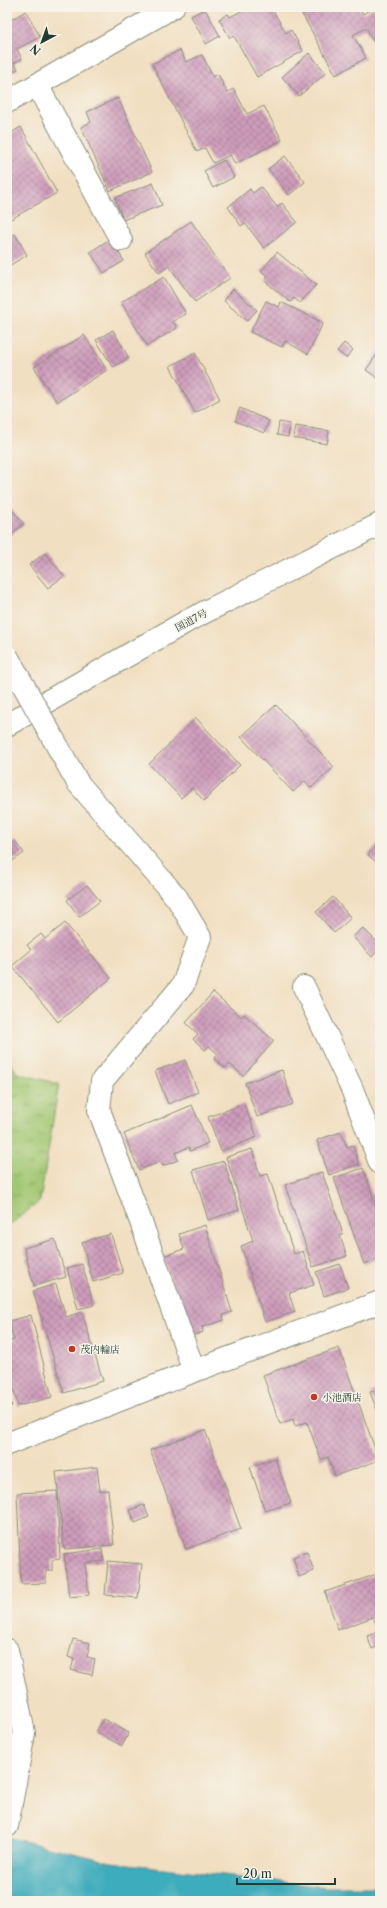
<svg xmlns="http://www.w3.org/2000/svg" width="387" height="1908" font-family="'Libre Caslon Text','Noto Serif JP',serif">
	<style>
		.grass { fill: url(#grass-tufts); stroke: #608253 }
		.water { fill: #3eacbc; stroke: #2e7478 }
		.building { fill: url(#building-cross-hatch) }
		.lines { fill: none; stroke-linecap: round; stroke-linejoin: round }
		.street-casing { stroke: #888e7a; stroke-width: 24 }
		.secondary-casing { stroke: #888e7a; stroke-width: 24 }
		.highway-casing { stroke: #888e7a; stroke-width: 24 }
		.street { stroke: #fff; stroke-width: 22 }
		.secondary { stroke: #fff; stroke-width: 22 }
		.highway { stroke: #fff; stroke-width: 22 }
		.street-bridge-casing { stroke: #888e7a; stroke-width: 24; stroke-linecap: butt }
		.street-bridge { stroke: #fff; stroke-width: 22 }
		.poi-dot { fill: #c8321e; stroke: #f7f3e8; stroke-width: 1.5 }
		.labels { text-anchor: middle; stroke-width: 3; stroke-linejoin: round; paint-order: stroke }
		.street-label { font-size: 10px; fill: #1f3d34; stroke: #f7f3e8 }
		.poi-label { font-size: 10px; fill: #1f3d34; stroke: #f7f3e8; text-anchor: start }
	</style>
	<defs>
		<pattern id="grass-tufts" width="24" height="20" patternUnits="userSpaceOnUse"><rect width="24" height="20" fill="#a2c772"/><path d="M3 7l-1-3M5 7V3M7 7l1-3M15 17l-1-3M17 17v-4M19 17l1-3" fill="none" stroke="#83a35e"/></pattern>
		<pattern id="building-cross-hatch" width="8" height="8" patternUnits="userSpaceOnUse"><rect width="8" height="8" fill="#ce9cbb"/><path d="M0 0l8 8M0 8l8-8" fill="none" stroke="#a78099"/></pattern>
	</defs>
	<rect width="100%" height="100%" fill="#f7f3e8"/>
	<filter id="ink" filterUnits="userSpaceOnUse"><feTurbulence type="fractalNoise" baseFrequency=".025" numOctaves="2"/><feDisplacementMap in="SourceGraphic" scale="8" xChannelSelector="R" yChannelSelector="G"/><feConvolveMatrix kernelMatrix="1 2 1 2 8 2 1 2 1" color-interpolation-filters="sRGB"/></filter>
	<filter id="wash" filterUnits="userSpaceOnUse"><feTurbulence type="fractalNoise" baseFrequency=".012" numOctaves="4" result="noise"/><feDisplacementMap in="SourceGraphic" scale="16" xChannelSelector="R" yChannelSelector="G"/><feGaussianBlur stdDeviation="0.9" result="paint"/><feColorMatrix in="noise" values="0 0 0 0 0 0 0 0 0 0 0 0 0 0 0 0 0 1.4 0 .05"/><feComposite in="paint" operator="in"/></filter>
	<g filter="url(#wash)">
		<rect width="100%" height="100%" fill="#f1dfc1"/>
		<path class="grass" d="M 7,1056 L 17,1073 L 59,1084 L 40,1201 L 7,1227 Z"/>
		<path class="water" d="M 7,1837 L 111,1862 L 327,1887 L 380,1887 L 380,1901 L 7,1901 Z"/>
		<g id="blocks">
			<g class="building">
				<path d="M 244,7 L 271,7 L 286,33 L 291,30 L 303,51 L 257,77 L 234,36 L 230,38 L 219,19 L 228,14 L 230,17 L 245,9 Z"/>
				<path d="M 298,7 L 359,7 L 363,14 L 374,7 L 380,18 L 380,44 L 376,46 L 366,28 L 353,35 L 366,58 L 336,75 Z"/>
				<path d="M 205,9 L 220,36 L 206,44 L 191,16 Z"/>
				<path d="M 26,11 L 40,37 L 17,49 L 22,59 L 14,63 L 18,69 L 7,75 L 7,22 Z"/>
				<path d="M 180,50 L 186,62 L 202,55 L 213,77 L 218,74 L 227,92 L 234,89 L 247,114 L 264,106 L 282,140 L 235,164 L 230,155 L 213,163 L 205,148 L 197,152 L 152,64 Z"/>
				<path d="M 309,53 L 326,73 L 299,96 L 282,77 Z"/>
				<path d="M 118,98 L 152,172 L 110,191 L 81,127 L 91,122 L 87,112 Z"/>
				<path d="M 21,127 L 57,193 L 11,219 L 7,211 L 7,135 Z"/>
				<path d="M 285,156 L 305,182 L 289,195 L 268,169 Z"/>
				<path d="M 224,160 L 234,177 L 213,188 L 204,171 Z"/>
				<path d="M 153,183 L 162,205 L 123,220 L 115,198 Z"/>
				<path d="M 261,187 L 277,207 L 282,203 L 297,222 L 264,248 L 245,223 L 241,226 L 228,207 L 250,189 L 253,193 Z"/>
				<path d="M 191,221 L 230,278 L 195,302 L 169,266 L 159,273 L 145,253 Z"/>
				<path d="M 15,234 L 27,255 L 7,267 L 7,238 Z"/>
				<path d="M 110,239 L 124,261 L 104,273 L 90,252 Z"/>
				<path d="M 277,252 L 316,285 L 300,303 L 294,298 L 290,302 L 265,281 L 268,276 L 261,271 Z"/>
				<path d="M 164,277 L 186,314 L 173,321 L 177,328 L 147,346 L 121,302 Z"/>
				<path d="M 233,289 L 257,310 L 247,321 L 224,301 Z"/>
				<path d="M 266,301 L 279,307 L 281,302 L 323,323 L 308,354 L 285,341 L 282,347 L 250,332 Z"/>
				<path d="M 113,330 L 129,358 L 113,367 L 96,340 Z"/>
				<path d="M 84,335 L 107,370 L 57,402 L 34,367 Z"/>
				<path d="M 344,343 L 353,350 L 346,358 L 337,351 Z"/>
				<path d="M 380,350 L 380,380 L 366,370 Z"/>
				<path d="M 195,353 L 220,399 L 195,413 L 170,366 Z"/>
				<path d="M 240,408 L 269,421 L 264,433 L 235,421 Z"/>
				<path d="M 279,422 L 290,424 L 288,437 L 277,435 Z"/>
				<path d="M 295,426 L 329,431 L 327,444 L 293,438 Z"/>
				<path d="M 7,504 L 24,524 L 7,538 Z"/>
				<path d="M 45,553 L 64,576 L 48,588 L 29,565 Z"/>
				<path d="M 276,705 L 334,767 L 311,788 L 305,781 L 293,792 L 241,737 Z"/>
				<path d="M 196,718 L 240,765 L 204,801 L 192,788 L 181,798 L 149,764 Z"/>
				<path d="M 15,841 L 24,853 L 8,864 L 7,847 Z"/>
				<path d="M 380,841 L 380,865 L 368,855 Z"/>
				<path d="M 87,885 L 100,901 L 79,917 L 67,900 Z"/>
				<path d="M 333,897 L 351,918 L 334,933 L 316,912 Z"/>
				<path d="M 65,923 L 111,978 L 58,1022 L 12,966 L 31,950 L 27,945 L 41,934 L 45,939 Z"/>
				<path d="M 363,928 L 380,945 L 380,948 L 372,957 L 353,937 Z"/>
				<path d="M 213,992 L 241,1017 L 244,1014 L 274,1041 L 243,1076 L 230,1064 L 225,1068 L 214,1059 L 218,1054 L 209,1046 L 205,1050 L 193,1039 L 198,1034 L 186,1023 Z"/>
				<path d="M 185,1060 L 198,1092 L 168,1104 L 155,1071 Z"/>
				<path d="M 282,1070 L 293,1104 L 257,1117 L 245,1083 Z"/>
				<path d="M 244,1104 L 257,1137 L 221,1151 L 208,1117 Z"/>
				<path d="M 192,1105 L 208,1143 L 190,1151 L 189,1147 L 175,1153 L 178,1160 L 163,1166 L 160,1162 L 139,1170 L 124,1134 Z"/>
				<path d="M 341,1132 L 347,1147 L 353,1145 L 359,1164 L 329,1175 L 317,1140 Z"/>
				<path d="M 252,1149 L 260,1176 L 268,1174 L 294,1254 L 303,1251 L 314,1285 L 289,1293 L 295,1312 L 265,1322 L 241,1246 L 253,1241 L 226,1157 Z"/>
				<path d="M 224,1161 L 239,1210 L 208,1220 L 193,1170 Z"/>
				<path d="M 363,1168 L 380,1217 L 380,1258 L 364,1264 L 334,1178 Z"/>
				<path d="M 322,1172 L 343,1234 L 340,1236 L 347,1256 L 313,1267 L 285,1185 Z"/>
				<path d="M 205,1225 L 232,1312 L 223,1315 L 224,1320 L 202,1327 L 203,1332 L 189,1337 L 163,1256 L 184,1249 L 179,1234 Z"/>
				<path d="M 111,1234 L 123,1273 L 93,1282 L 82,1242 Z"/>
				<path d="M 55,1239 L 66,1277 L 34,1286 L 24,1248 Z"/>
				<path d="M 82,1264 L 94,1305 L 78,1309 L 67,1268 Z"/>
				<path d="M 340,1264 L 348,1288 L 324,1296 L 316,1272 Z"/>
				<path d="M 56,1284 L 66,1317 L 82,1312 L 103,1381 L 64,1393 L 33,1291 Z"/>
				<path d="M 31,1315 L 52,1397 L 18,1406 L 7,1364 L 7,1342 L 14,1340 L 9,1321 Z"/>
				<path d="M 339,1348 L 379,1460 L 335,1476 L 328,1457 L 321,1460 L 307,1422 L 295,1426 L 293,1419 L 280,1424 L 263,1375 Z"/>
				<path d="M 380,1389 L 380,1409 L 377,1410 L 370,1392 Z"/>
				<path d="M 7,1390 L 12,1406 L 7,1407 Z"/>
				<path d="M 205,1430 L 241,1529 L 186,1549 L 150,1450 Z"/>
				<path d="M 275,1458 L 291,1503 L 265,1511 L 250,1467 Z"/>
				<path d="M 97,1467 L 100,1491 L 108,1490 L 114,1545 L 64,1549 L 56,1472 Z"/>
				<path d="M 57,1491 L 60,1559 L 52,1560 L 52,1571 L 46,1571 L 46,1583 L 21,1584 L 17,1493 Z"/>
				<path d="M 144,1505 L 149,1517 L 135,1523 L 130,1510 Z"/>
				<path d="M 102,1549 L 104,1561 L 85,1563 L 89,1595 L 69,1597 L 64,1554 Z"/>
				<path d="M 307,1552 L 314,1571 L 299,1577 L 293,1557 Z"/>
				<path d="M 108,1561 L 142,1564 L 138,1598 L 105,1595 Z"/>
				<path d="M 380,1573 L 380,1623 L 376,1624 L 373,1617 L 338,1630 L 325,1592 Z"/>
				<path d="M 376,1633 L 380,1645 L 372,1649 L 367,1636 Z"/>
				<path d="M 73,1639 L 90,1643 L 87,1657 L 95,1659 L 92,1675 L 71,1670 L 74,1659 L 68,1657 Z"/>
				<path d="M 103,1719 L 129,1733 L 122,1746 L 96,1732 Z"/>
			</g>
		</g>
	</g>
	<g filter="url(#ink)">
		<use href="#blocks" fill-opacity="0" stroke="#888e7a" stroke-width="1"/>
		<g class="lines">
			<g class="street-casing">
				<g id="street">
					<path d="M 37,85 L 121,240"/>
					<path d="M 7,102 L 173,7"/>
					<path d="M 78,783 L 177,898 L 200,937 L 183,985 L 102,1081 L 99,1110 L 141,1222 L 194,1371"/>
					<path d="M 304,987 L 352,1089 L 380,1163"/>
				</g>
			</g>
			<g class="secondary-casing">
				<g id="secondary">
					<path d="M 7,1444 L 194,1371 L 380,1302"/>
					<path d="M 7,1650 L 24,1733 L 7,1826"/>
				</g>
			</g>
			<g class="highway-casing">
				<path id="highway" d="M 7,725 L 189,620 L 380,524"/>
			</g>
			<use href="#street" class="street"/>
			<use href="#secondary" class="secondary"/>
			<use href="#highway" class="highway"/>
			<g class="street-bridge-casing">
				<path id="street-bridge" d="M 7,656 L 78,783"/>
			</g>
			<use href="#street-bridge" class="street-bridge"/>
		</g>
	</g>
	<g class="poi-dot">
		<circle cx="72" cy="1349" r="4"/>
		<circle cx="314" cy="1397" r="4"/>
	</g>
	<g class="labels">
		<g class="street-label">
			<text transform="translate(191 620) rotate(-28)" y="4">国道7号</text>
		</g>
		<g class="poi-label">
			<text x="80" y="1353">茂内輪店</text>
			<text x="322" y="1401">小池酒店</text>
		</g>
	</g>
	<rect width="387" height="1908" fill="none" stroke="#f7f3e8" stroke-width="24"/>
	<g transform="translate(42 42) rotate(221)" stroke="#f7f3e8" stroke-width="3" paint-order="stroke">
	<path d="M0-3L7 15L0 10L-7 15Z" fill="#1f3d34"/>
	<text y="-6" font-size="11" font-weight="bold" text-anchor="middle" fill="#1f3d34">N</text>
	</g>
	<path d="M237 1878v6h98v-6" fill="none" stroke="#1f3d34" stroke-width="2"/>
	<text x="243" y="1878" font-size="12" fill="#1f3d34" stroke="#f7f3e8" stroke-width="3" paint-order="stroke">20 m</text>
</svg>
